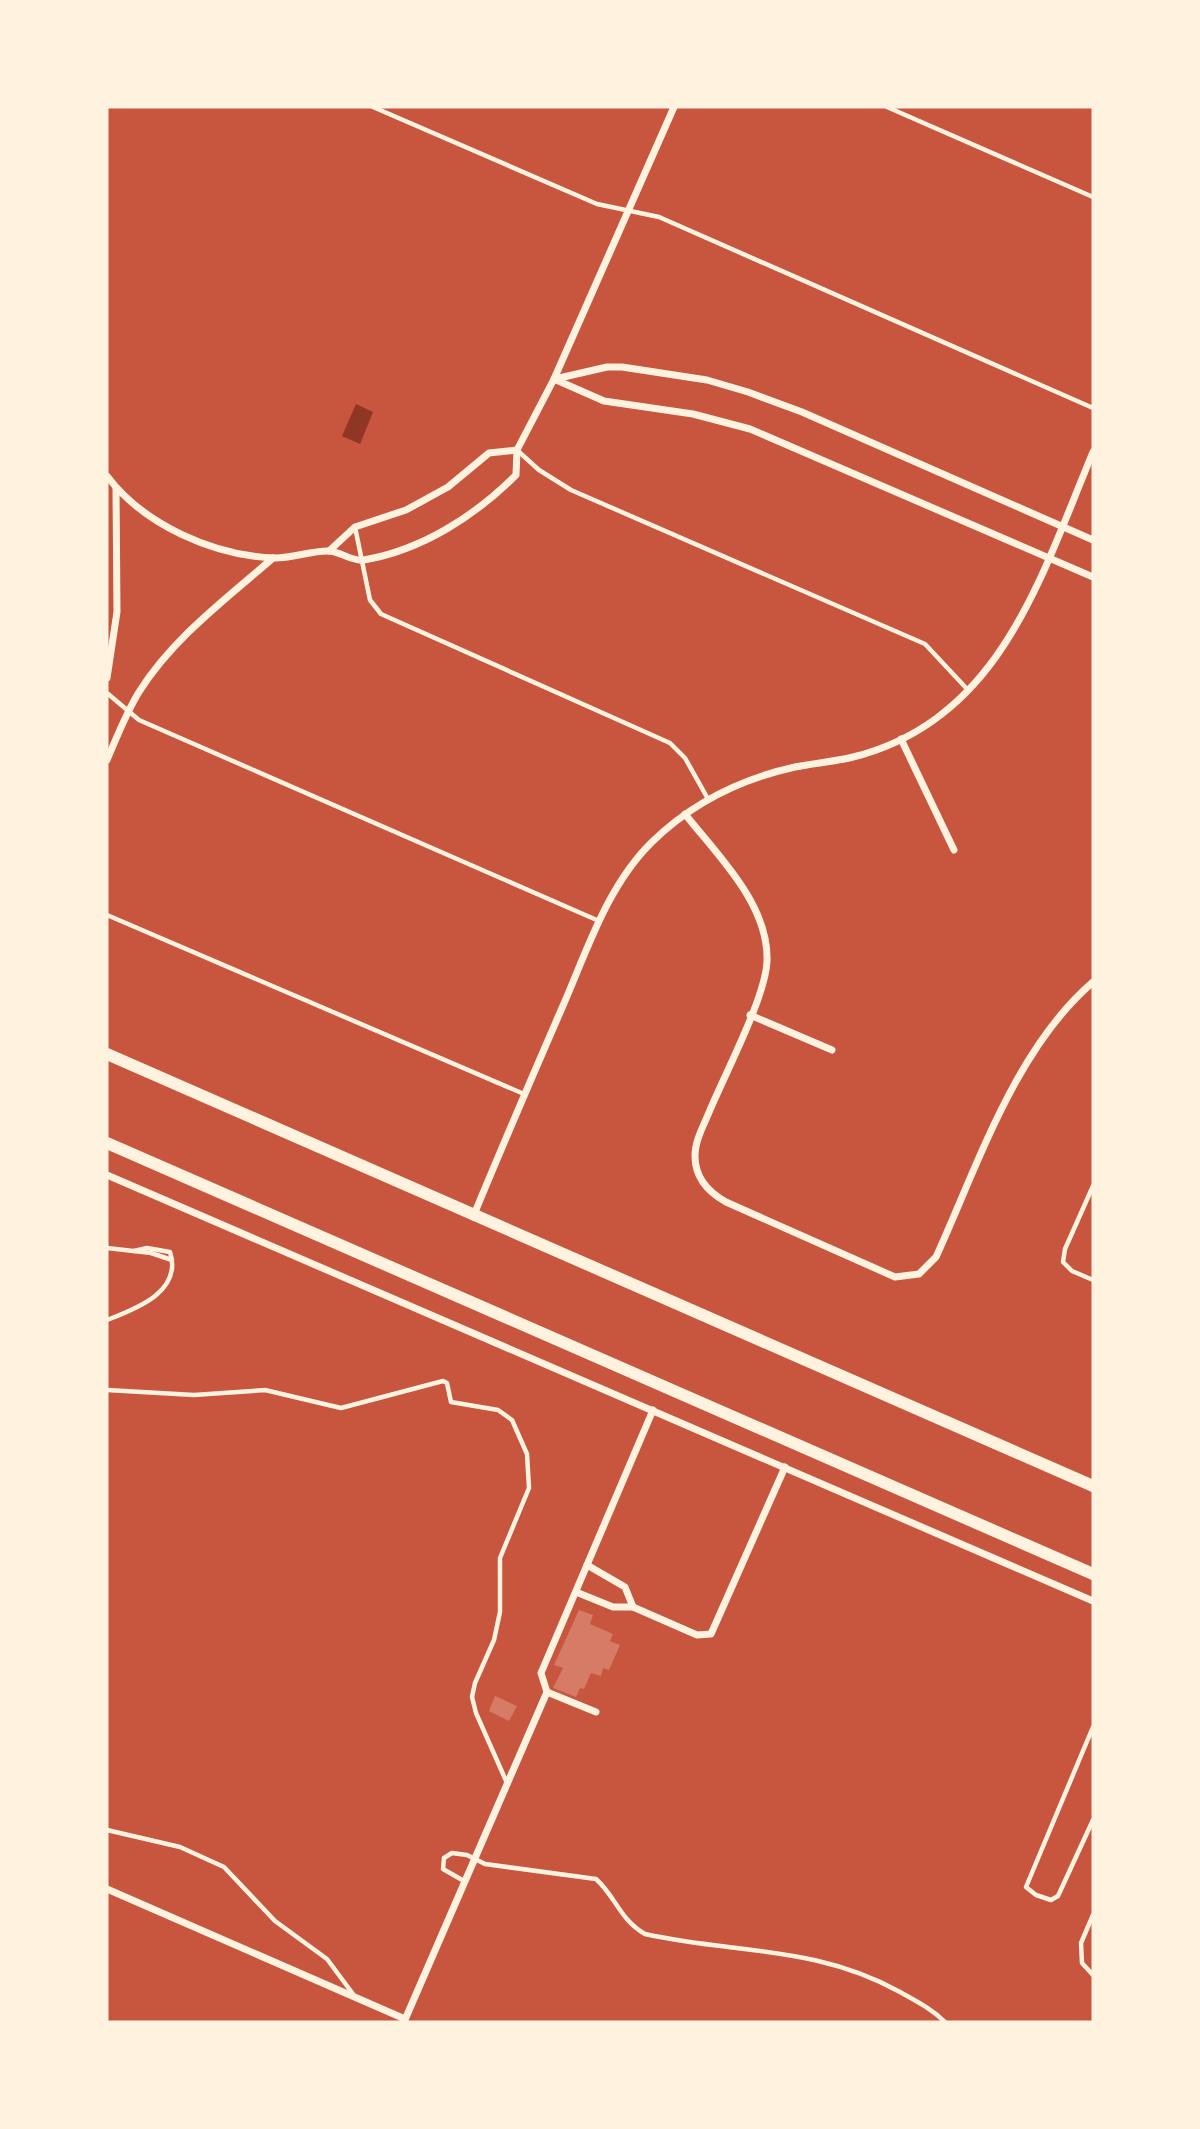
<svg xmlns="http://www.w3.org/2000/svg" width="1200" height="2129" font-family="'IBM Plex Sans',sans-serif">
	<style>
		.water { fill: #8f3625 }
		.building { fill: #d67c66 }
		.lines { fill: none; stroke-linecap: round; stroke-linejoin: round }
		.service { stroke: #fff3e0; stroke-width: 4.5 }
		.minor { stroke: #fff3e0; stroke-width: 7 }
		.secondary { stroke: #fff3e0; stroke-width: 12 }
	</style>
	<rect width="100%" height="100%" fill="#c8553d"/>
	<path class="water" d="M 356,404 L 373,412 L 360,444 L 342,436 Z"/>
	<g class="building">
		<path d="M 579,1610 L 593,1615 L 590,1624 L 613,1634 L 610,1641 L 620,1645 L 609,1670 L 603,1668 L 601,1676 L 591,1673 L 584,1689 L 580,1688 L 576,1697 L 553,1688 L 563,1668 L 554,1665 Z"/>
		<path d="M 495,1696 L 517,1706 L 509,1721 L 489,1711 Z"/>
	</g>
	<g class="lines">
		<g class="service">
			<path d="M 373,107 L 597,204 L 659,217 L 1093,408"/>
			<path d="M 887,107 L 1093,197"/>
			<path d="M 518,451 L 539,470 L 571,490 L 925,644 L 968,690"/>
			<path d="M 355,527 L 370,600 L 381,614 L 670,743 L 685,758 L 708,799"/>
			<path d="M 107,693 L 139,720 L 599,921"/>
			<path d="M 107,915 L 524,1094"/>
			<path d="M 1093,1186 L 1065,1249 L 1063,1262 L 1072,1271 L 1093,1280"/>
			<path d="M 107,1248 L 151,1253 L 172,1260"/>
			<path d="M 107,1320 C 135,1309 183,1292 170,1252 L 147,1248 L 134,1251"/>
			<path d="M 107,1390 L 194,1395 L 265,1390 L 341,1408 L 443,1381 L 447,1383 L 451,1402 L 498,1410 L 512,1420 L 527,1454 L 529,1488 L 500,1558 L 500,1612 L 494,1640 L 475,1683 L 472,1697 L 476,1713 L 507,1783"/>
			<path d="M 1093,1727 L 1026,1887 L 1036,1895 L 1051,1900 L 1058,1896 L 1093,1820"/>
			<path d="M 107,1830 L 180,1847 L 224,1867 L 275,1921 L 327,1959 L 353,1994"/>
			<path d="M 464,1881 L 443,1869 L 444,1858 L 452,1853 L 467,1855 L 485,1864 L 596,1879 C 616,1897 620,1920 645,1934 C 735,1954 815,1945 900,1992 C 916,2001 932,2009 945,2022"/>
			<path d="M 1093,1915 L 1081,1943 L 1082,1963 L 1093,1975"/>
		</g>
		<g class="minor">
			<path d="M 554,379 L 604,401 L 693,414 L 750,429 L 1093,577"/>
			<path d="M 555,379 L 607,367 L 622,367 L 707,380 L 748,392 L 802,412 L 1093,540"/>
			<path d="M 107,476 C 144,525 214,556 275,558 C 293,558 310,551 328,551 C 340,551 352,562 364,560 C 422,550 475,516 516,475 L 517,450 L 554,379 L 674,107"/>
			<path d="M 329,551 L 355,527 L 406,510 L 448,487 L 489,453 L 517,450"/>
			<path d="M 107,678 L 117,612 L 116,488"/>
			<path d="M 901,739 L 954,850"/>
			<path d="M 107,760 C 117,737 126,713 139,692 C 173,638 226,599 273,558"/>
			<path d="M 685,814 C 717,855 769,904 767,961 C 766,996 725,1074 710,1110 C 704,1125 695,1140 695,1156 C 695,1177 708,1192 726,1202 L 895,1277 L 919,1274 L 936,1257 C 978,1165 1015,1049 1093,982"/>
			<path d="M 750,1015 L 832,1050"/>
			<path d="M 107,1175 L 1093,1601"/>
			<path d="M 473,1217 C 502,1147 532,1077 562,1008 C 587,951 607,886 652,842 C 692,803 741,779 795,767 C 814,763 834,762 853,757 C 1001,720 1041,576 1093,452"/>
			<path d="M 587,1565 L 625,1587 L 633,1607"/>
			<path d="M 576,1592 L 613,1607 L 633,1607 L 697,1635 L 711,1634 L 785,1467"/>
			<path d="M 596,1712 L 547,1692 L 541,1673 L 653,1410"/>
			<path d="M 107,1889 L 405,2019"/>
			<path d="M 404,2022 L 547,1692"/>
		</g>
		<g class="secondary">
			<path d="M 107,1054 L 1093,1486"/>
			<path d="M 107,1143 L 1093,1574"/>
		</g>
	</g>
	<rect width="1200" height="2129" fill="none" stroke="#fff3e0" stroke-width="217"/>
</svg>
